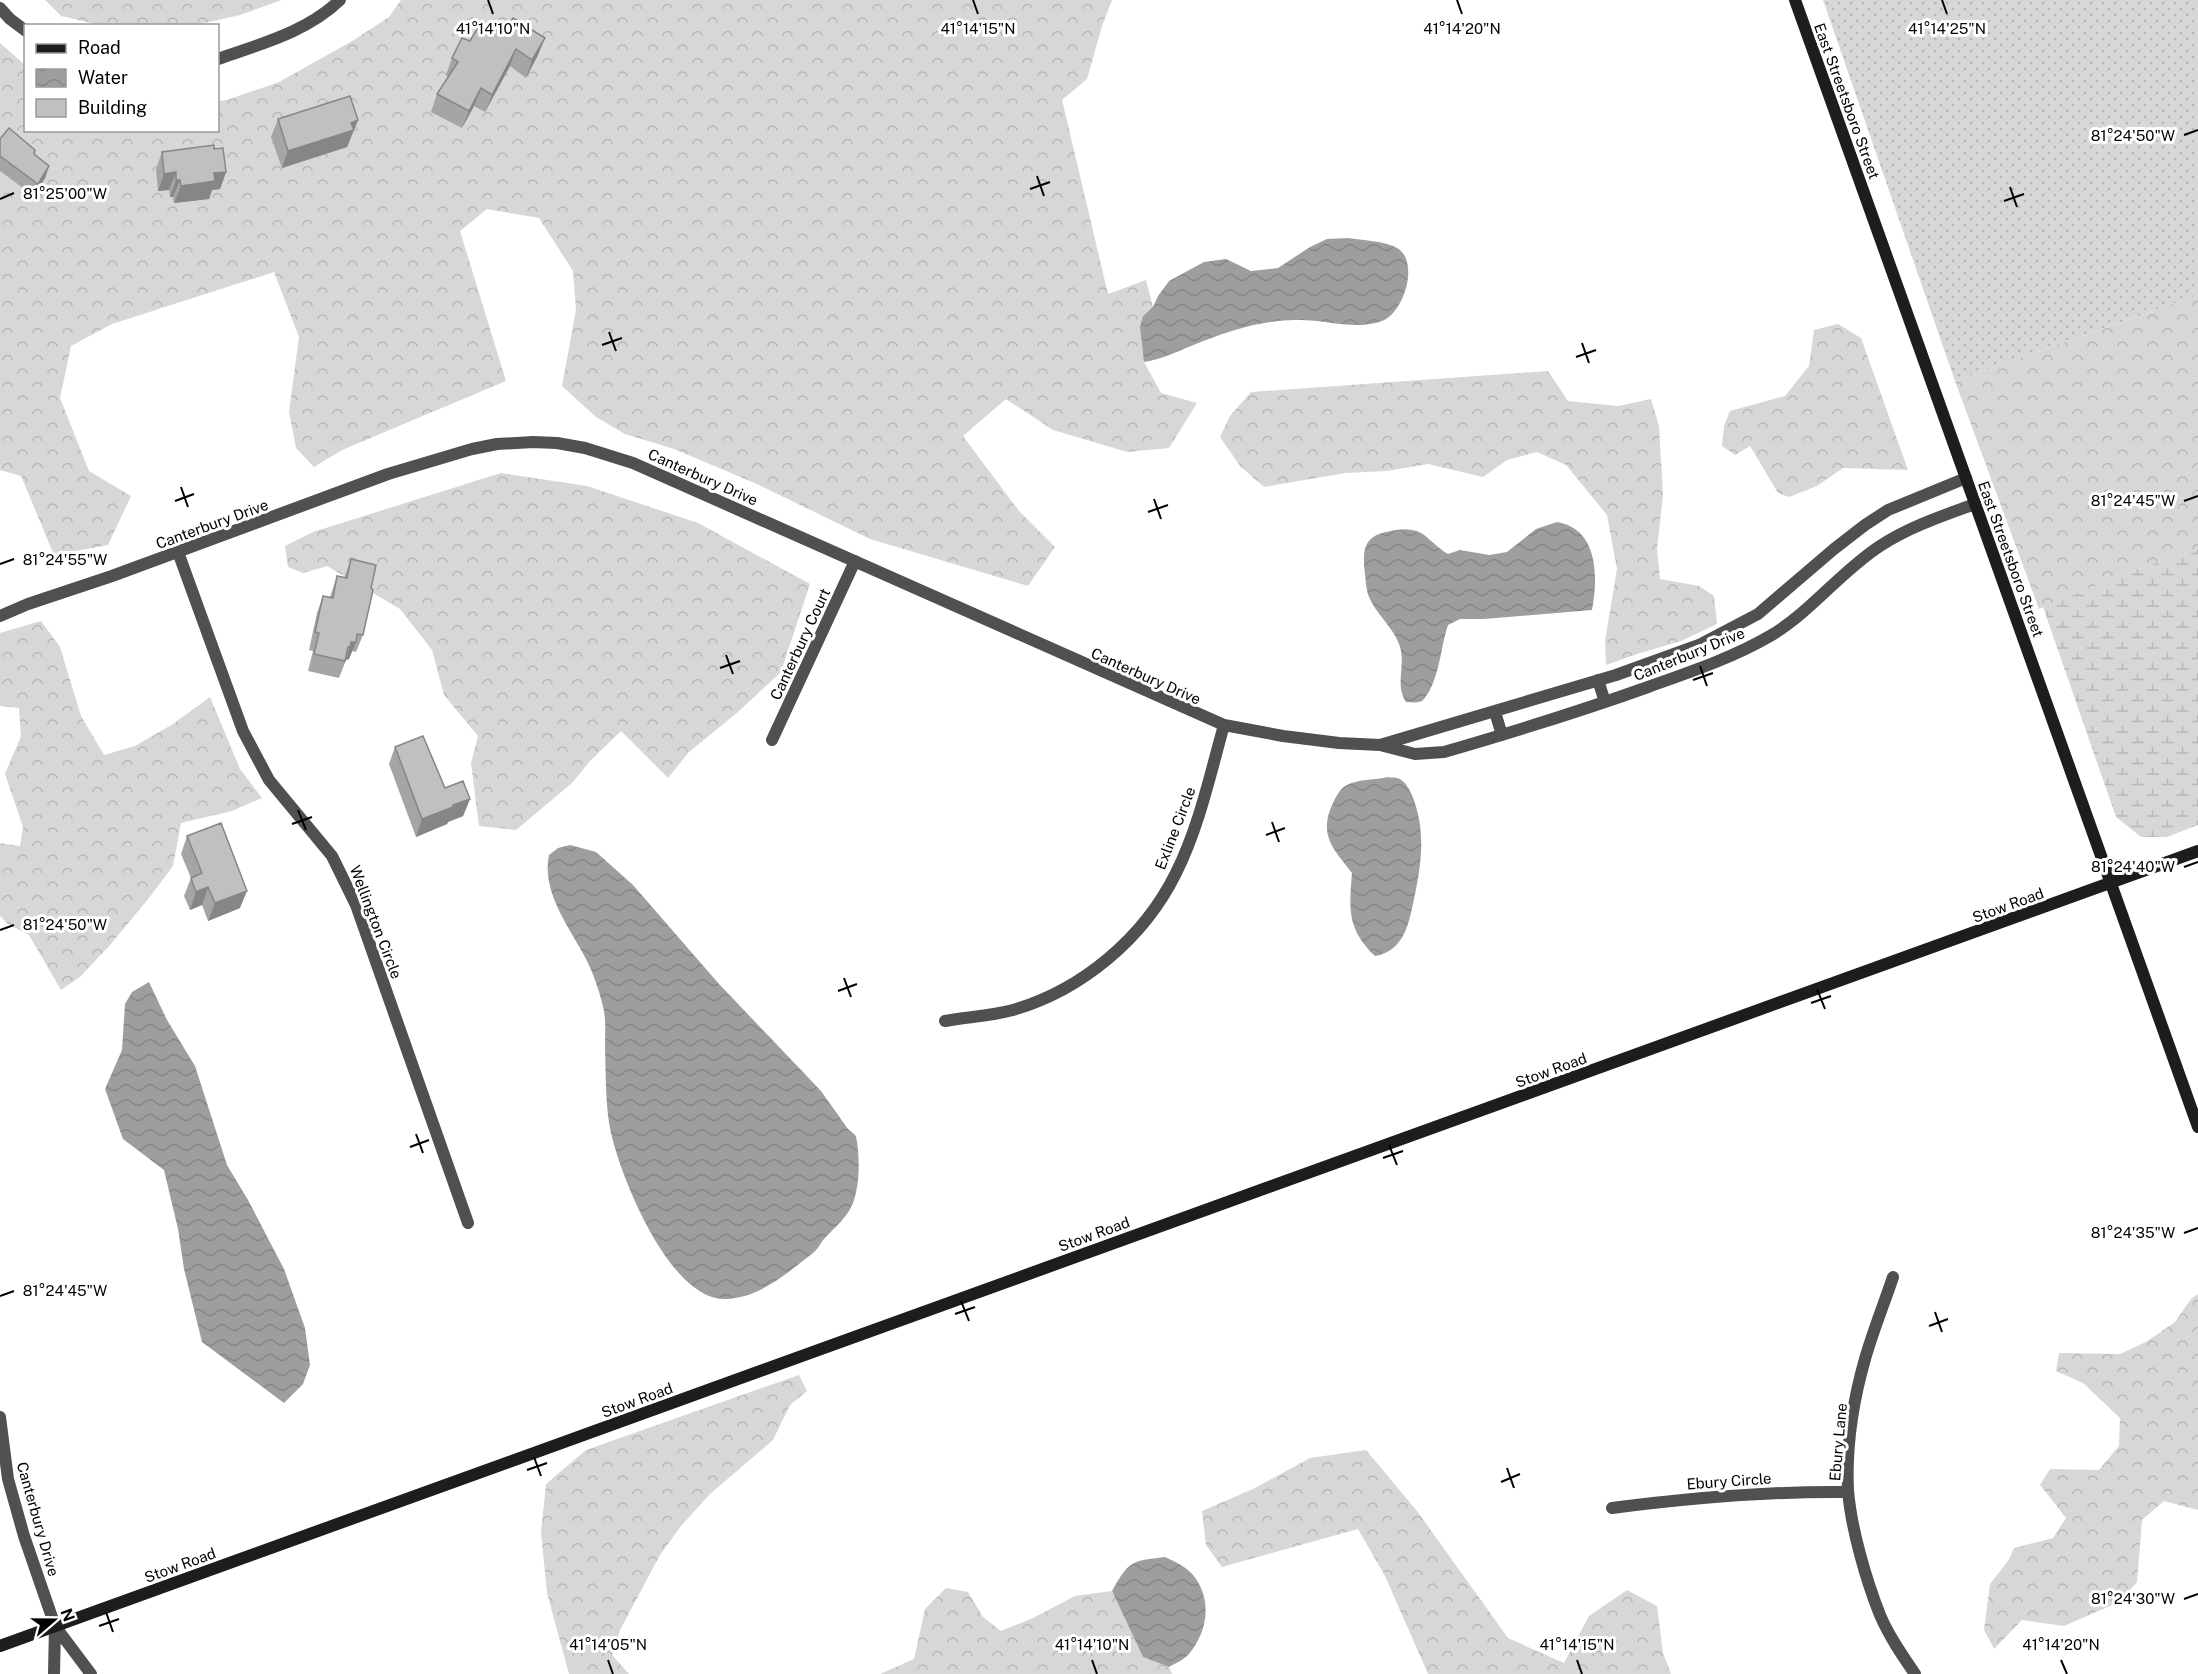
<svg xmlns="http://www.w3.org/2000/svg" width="2198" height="1674" font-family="'Public Sans',sans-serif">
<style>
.grass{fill:url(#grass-dots)}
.forest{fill:url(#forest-crowns)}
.wetland{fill:url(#wetland-marsh)}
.water{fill:url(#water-waves)}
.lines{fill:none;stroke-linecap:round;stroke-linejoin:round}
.street{stroke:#505050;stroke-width:12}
.secondary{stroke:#1d1d1d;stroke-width:12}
.wall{fill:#a5a5a5}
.shaded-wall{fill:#868686}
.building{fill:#c0c0c0;stroke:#868686;stroke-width:1.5}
.ticks{fill:none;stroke:#000;stroke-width:2}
.labels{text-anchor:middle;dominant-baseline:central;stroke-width:6;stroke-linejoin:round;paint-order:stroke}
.street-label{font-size:15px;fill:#000;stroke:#fff}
.ticks-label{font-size:15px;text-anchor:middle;fill:#000;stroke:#fff;stroke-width:6;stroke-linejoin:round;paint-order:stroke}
</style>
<defs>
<pattern id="grass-dots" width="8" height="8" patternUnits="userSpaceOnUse" patternTransform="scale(1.5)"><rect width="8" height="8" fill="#d7d7d7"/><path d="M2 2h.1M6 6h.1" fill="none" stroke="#b7b7b7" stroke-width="1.8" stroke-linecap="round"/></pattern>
<pattern id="forest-crowns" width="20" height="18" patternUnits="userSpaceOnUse" patternTransform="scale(1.5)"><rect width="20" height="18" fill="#d7d7d7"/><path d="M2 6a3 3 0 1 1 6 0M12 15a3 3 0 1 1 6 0" fill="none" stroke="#b7b7b7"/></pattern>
<pattern id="wetland-marsh" width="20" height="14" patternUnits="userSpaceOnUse" patternTransform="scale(1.5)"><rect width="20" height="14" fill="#d7d7d7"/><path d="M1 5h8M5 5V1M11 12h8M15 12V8" fill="none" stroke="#b7b7b7"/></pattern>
<pattern id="water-waves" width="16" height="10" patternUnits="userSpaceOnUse" patternTransform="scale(1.5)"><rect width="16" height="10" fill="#9e9e9e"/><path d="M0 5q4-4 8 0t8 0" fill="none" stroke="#868686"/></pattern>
</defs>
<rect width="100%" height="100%" fill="#fff"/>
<path class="grass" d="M1823,0H2198V295L1955,381Z"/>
<path class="forest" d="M45,0H282L240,15L196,25L104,26L61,16Z
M401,0H1112L1102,26L1087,79L1062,100L1108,294L1146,280L1153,307L1143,316L1141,336L1144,362L1161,393L1197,403L1169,448L1127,452L1053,430L1006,399L963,436L1019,511L1055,547L1028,586L870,539L757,484L674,449L625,434L596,417L562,386L576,310L573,271L539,218L487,209L460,231L506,381L342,450L314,467L296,448L289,412L299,337L274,272L112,324L71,346L60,398L89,471L131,496L108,545L54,555L21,476L0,470V43L25,65L26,130H218V101L227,100L279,82L354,40L389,17Z
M2198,295V549L2138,569L2039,609L1955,381Z
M1838,324L1861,338L1908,470L1843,468L1817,486L1789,497L1778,493L1750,446L1735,455L1722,446L1724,426L1730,411L1785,396L1809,366L1814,330Z
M1548,371L1568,401L1618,406L1651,399L1659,426L1663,495L1657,549L1660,579L1699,586L1714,596L1717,624L1681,641L1637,654L1606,665L1605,641L1617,569L1607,515L1566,465L1537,452L1507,460L1483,477L1428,464L1387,471L1345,473L1264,487L1240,466L1220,437L1230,416L1251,392Z
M501,473L587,486L698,523L810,584L781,672L738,712L689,752L668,778L621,731L590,761L572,783L516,830L479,826L471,763L478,736L444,695L432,650L400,609L327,566L303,573L288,567L285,546L313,532Z
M41,621L60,647L81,716L104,755L135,746L173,724L210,697L240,769L262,798L232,811L181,823L173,866L149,898L110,945L81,976L61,990L29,935L8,924L0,916V843L20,846L23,827L5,774L21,736L19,708L0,706V633Z
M2198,1294V1510L2164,1501L2142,1520L2137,1582L2119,1602L2064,1626L2022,1620L1994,1649L1984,1630L1990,1584L2008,1561L2014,1548L2053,1538L2066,1518L2040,1485L2050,1469L2099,1470L2119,1446L2120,1418L2083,1383L2056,1371L2059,1353L2120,1354L2146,1342L2175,1322L2191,1299Z
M799,1375L807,1391L790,1405L773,1440L710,1494L681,1526L660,1555L620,1630L612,1655L629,1674H569L547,1593L541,1532L546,1484L586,1450Z
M1366,1450L1417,1511L1508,1638L1564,1663L1589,1616L1627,1590L1657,1606L1663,1653L1671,1674H1428L1385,1576L1358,1529L1222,1567L1206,1545L1202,1511L1255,1488L1310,1458Z
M946,1588L968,1592L983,1617L1001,1631L1033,1618L1075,1596L1112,1591L1143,1657L1169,1667L1172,1674H880L914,1659L925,1609Z"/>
<path class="wetland" d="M2198,549V825L2167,837H2141L2116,817L2043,607L2138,569Z"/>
<path class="water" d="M1348,238C1360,240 1386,241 1397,248C1420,261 1404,313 1382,321C1355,331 1325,319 1296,320C1260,320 1225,332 1191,346C1174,353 1162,359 1144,362L1140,327L1143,316L1153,307L1158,296L1169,281L1204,262L1226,259L1251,271L1278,268L1310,247L1327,239Z
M1557,522C1599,529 1598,578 1592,610L1484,619H1460L1448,625C1441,645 1439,682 1424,699C1420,704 1412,702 1406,702C1394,684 1407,663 1399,644C1393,627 1376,614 1369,597C1366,590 1366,582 1365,574C1362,549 1364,535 1391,531C1401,529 1409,528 1419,532C1428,536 1437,548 1448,554L1460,550L1489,555L1507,552L1536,529Z
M1388,777C1391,778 1394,777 1397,778C1405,780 1409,789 1412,795C1427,832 1421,867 1413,904C1410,917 1407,933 1398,943C1393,950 1383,955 1375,956C1347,929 1349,909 1352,873C1333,848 1318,835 1333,803C1336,797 1340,788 1347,785C1358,779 1376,780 1388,777Z
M570,845L596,852L633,885L719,984L821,1091L848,1129L856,1136C860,1156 860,1184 853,1203C847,1218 834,1228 824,1239C820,1244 818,1249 813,1253C787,1273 761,1297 727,1299C671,1303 621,1178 611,1133C605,1105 606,1075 605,1047C605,1035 606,1022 604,1011C600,993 594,975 586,959C570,928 541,892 549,855L558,848Z
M149,982L167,1020L195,1066L227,1165L248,1200L284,1269L305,1328L310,1365L303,1384L284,1403L202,1342L184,1269L178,1229L164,1170L123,1139L105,1089L122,1050L125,1004L132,992Z
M1165,1557C1176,1562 1189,1568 1196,1579C1212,1603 1207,1632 1189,1654C1185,1659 1176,1663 1169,1667L1143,1657L1112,1591C1129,1561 1131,1561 1165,1557Z"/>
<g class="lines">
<path class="street" d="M0,8L10,19L26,31
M218,59C260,44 307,32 340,0
M178,552L243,731L269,780L332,856L356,905L468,1223
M0,616L28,604L112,576L388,474L472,449L497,444L533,442L557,443L585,448L633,463L1224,725L1283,736L1339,743L1380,745L1415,754L1444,752C1513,732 1581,711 1648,687C1690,672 1732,658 1770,636C1811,612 1840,572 1880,546C1909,527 1942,516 1975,504
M1598,680L1605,702
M1495,712L1502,735
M772,740L855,561
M1380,745L1616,675L1699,645L1758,614L1834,549L1865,525L1888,510L1966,478
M945,1021C967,1017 991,1016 1013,1010C1082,990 1144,938 1176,873C1199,827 1210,775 1224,725
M1893,1277C1884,1304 1873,1331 1865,1359C1853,1401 1846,1447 1848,1490C1851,1528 1866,1580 1880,1615C1889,1636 1902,1655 1915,1674
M0,1417L8,1479L24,1536L55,1626L91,1674
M1612,1508C1691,1498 1769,1491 1848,1492
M54,1674L55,1626"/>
<path class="secondary" d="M1795,0L2198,1127
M0,1646L2198,851"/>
</g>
<path class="wall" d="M480,24L538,55L526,78L510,66L485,112L474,106L462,128L431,112L437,94L448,77L446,75L452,58L470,41Z
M278,119L358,120L347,147L282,168L271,137Z
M0,139L34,154L49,166L45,178L34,196L0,171Z
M214,149L226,172L220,189L212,190L209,199L174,203L173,197H170L169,190L158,191L156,169L162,152Z
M351,559L371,588L363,635L356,652L352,651L349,659L346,660L339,678L308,671L313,651L309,650L317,613L323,596L330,597L337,576L344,578Z
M395,747L445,788L470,799L463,816L448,822L447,824L416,837L389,764Z
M187,836L240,908L208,921L202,905L190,910L184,896L191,878L181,854Z"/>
<path class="shaded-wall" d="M545,38L538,55L526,78L532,60Z
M516,49L510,66L485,112L492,95Z
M481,88L474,106L462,128L469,111Z
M358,120L347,147L282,168L288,151Z
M49,166L45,178L34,196L38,184Z
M176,172L169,190L158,191L164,174Z
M226,172L220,189L212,190L209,199L174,203L181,186L214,173Z
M176,180H180L173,197H170Z
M351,642H356L349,659L346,660Z
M470,799L463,816L448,822L447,824L416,837L422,819Z
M208,887L202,905L190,910L196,892Z
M247,891L240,908L208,921L215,903Z"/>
<path class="building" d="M513,18L545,38L532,60L516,49L492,95L481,88L469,111L437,94L458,62L452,58L462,38L470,41L480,24L504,33Z
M350,96L358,120L351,123L354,130L288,151L278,119Z
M9,128L35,150L34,154L49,166L38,184L0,156V139Z
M214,145V149L223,148L226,172L214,173L215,181L181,186L180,180H176V172L164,174L162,152Z
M351,559L376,565L371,588L373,590L363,635L357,634L356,642H351L350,647H348L345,661L314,654L319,633L315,632L323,596L333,598L337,576L347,578Z
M423,736L445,788L463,781L470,799L453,805V807L422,819L395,747Z
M221,823L247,891L215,903L208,887L196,892L191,878L202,873L187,836Z"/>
<path class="ticks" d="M488,0L493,14M973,0L978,14M1457,0L1462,14M1942,0L1947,14M2184,135L2198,130M1037,176L1044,196M2010,187L2017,207M1030,189L1050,182M0,199L14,193M2004,201L2024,194M609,332L616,351M1582,343L1589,363M602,345L622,338M1576,357L1596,350M181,487L188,507M1154,499L1161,519M175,501L194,494M2184,501L2198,496M1148,512L1168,505M0,564L14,559M726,655L733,674M1700,666L1707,686M720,668L740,661M1693,680L1713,673M298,810L306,830M1272,822L1279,842M292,824L312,817M1266,835L1285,828M2184,867L2198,862M0,930L14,925M844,978L851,997M1817,989L1825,1009M838,991L857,984M1811,1003L1831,996M416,1134L423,1153M1389,1145L1397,1165M410,1147L429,1140M1383,1158L1403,1151M2184,1233L2198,1228M0,1296L14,1291M961,1301L969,1321M1935,1312L1942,1332M955,1314L975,1307M1929,1326L1948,1319M534,1457L541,1476M1507,1468L1514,1488M527,1470L547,1463M1501,1482L1520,1474M2184,1599L2198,1594M106,1612L113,1632M99,1626L119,1619M608,1660L613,1674M1092,1660L1097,1674M1577,1660L1582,1674M2061,1660L2067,1674"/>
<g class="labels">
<g class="street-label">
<text transform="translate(1847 101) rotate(70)">East Streetsboro Street</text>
<text transform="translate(703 477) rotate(24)">Canterbury Drive</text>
<text transform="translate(212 524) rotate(-20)">Canterbury Drive</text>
<text transform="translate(2011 559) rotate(70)">East Streetsboro Street</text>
<text transform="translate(800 644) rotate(-65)">Canterbury Court</text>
<text transform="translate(1689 654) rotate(-22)">Canterbury Drive</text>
<text transform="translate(1146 676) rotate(24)">Canterbury Drive</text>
<text transform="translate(1175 828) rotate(-69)">Exline Circle</text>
<text transform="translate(2008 905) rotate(-20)">Stow Road</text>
<text transform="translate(376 922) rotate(69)">Wellington Circle</text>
<text transform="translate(1551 1070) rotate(-20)">Stow Road</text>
<text transform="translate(1094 1234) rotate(-20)">Stow Road</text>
<text transform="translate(637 1400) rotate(-20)">Stow Road</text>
<text transform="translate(1838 1442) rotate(-85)">Ebury Lane</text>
<text transform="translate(1729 1481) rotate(-4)">Ebury Circle</text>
<text transform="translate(38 1519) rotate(74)">Canterbury Drive</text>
<text transform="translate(180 1565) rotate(-20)">Stow Road</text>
</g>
</g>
<g class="ticks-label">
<text x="493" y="34">41°14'10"N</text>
<text x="978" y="34">41°14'15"N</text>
<text x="1462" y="34">41°14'20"N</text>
<text x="1947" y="34">41°14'25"N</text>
<text x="2133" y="141">81°24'50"W</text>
<text x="65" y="199">81°25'00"W</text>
<text x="2133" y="506">81°24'45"W</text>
<text x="65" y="565">81°24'55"W</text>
<text x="2133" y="872">81°24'40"W</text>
<text x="65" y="930">81°24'50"W</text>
<text x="2133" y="1238">81°24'35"W</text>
<text x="65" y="1296">81°24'45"W</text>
<text x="2133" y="1604">81°24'30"W</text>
<text x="608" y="1650">41°14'05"N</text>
<text x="1092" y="1650">41°14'10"N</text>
<text x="1577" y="1650">41°14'15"N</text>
<text x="2061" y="1650">41°14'20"N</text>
</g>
<rect x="24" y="24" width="195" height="108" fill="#ffffff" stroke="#999999" stroke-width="1.5"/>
<rect x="36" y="44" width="30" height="9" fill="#1d1d1d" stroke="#999999" stroke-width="1.5"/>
<text x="78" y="54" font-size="18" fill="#000000">Road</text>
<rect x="36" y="69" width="30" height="18" fill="url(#water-waves)" stroke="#999999" stroke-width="1.5"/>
<text x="78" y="84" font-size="18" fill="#000000">Water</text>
<rect x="36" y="99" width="30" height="18" fill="#c0c0c0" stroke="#999999" stroke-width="1.5"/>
<text x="78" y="114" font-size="18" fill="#000000">Building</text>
<g transform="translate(54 1620) rotate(70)" stroke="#ffffff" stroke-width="4.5" paint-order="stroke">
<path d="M0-4.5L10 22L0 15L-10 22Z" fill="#000000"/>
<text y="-9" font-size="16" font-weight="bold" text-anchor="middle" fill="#000000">N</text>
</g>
</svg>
